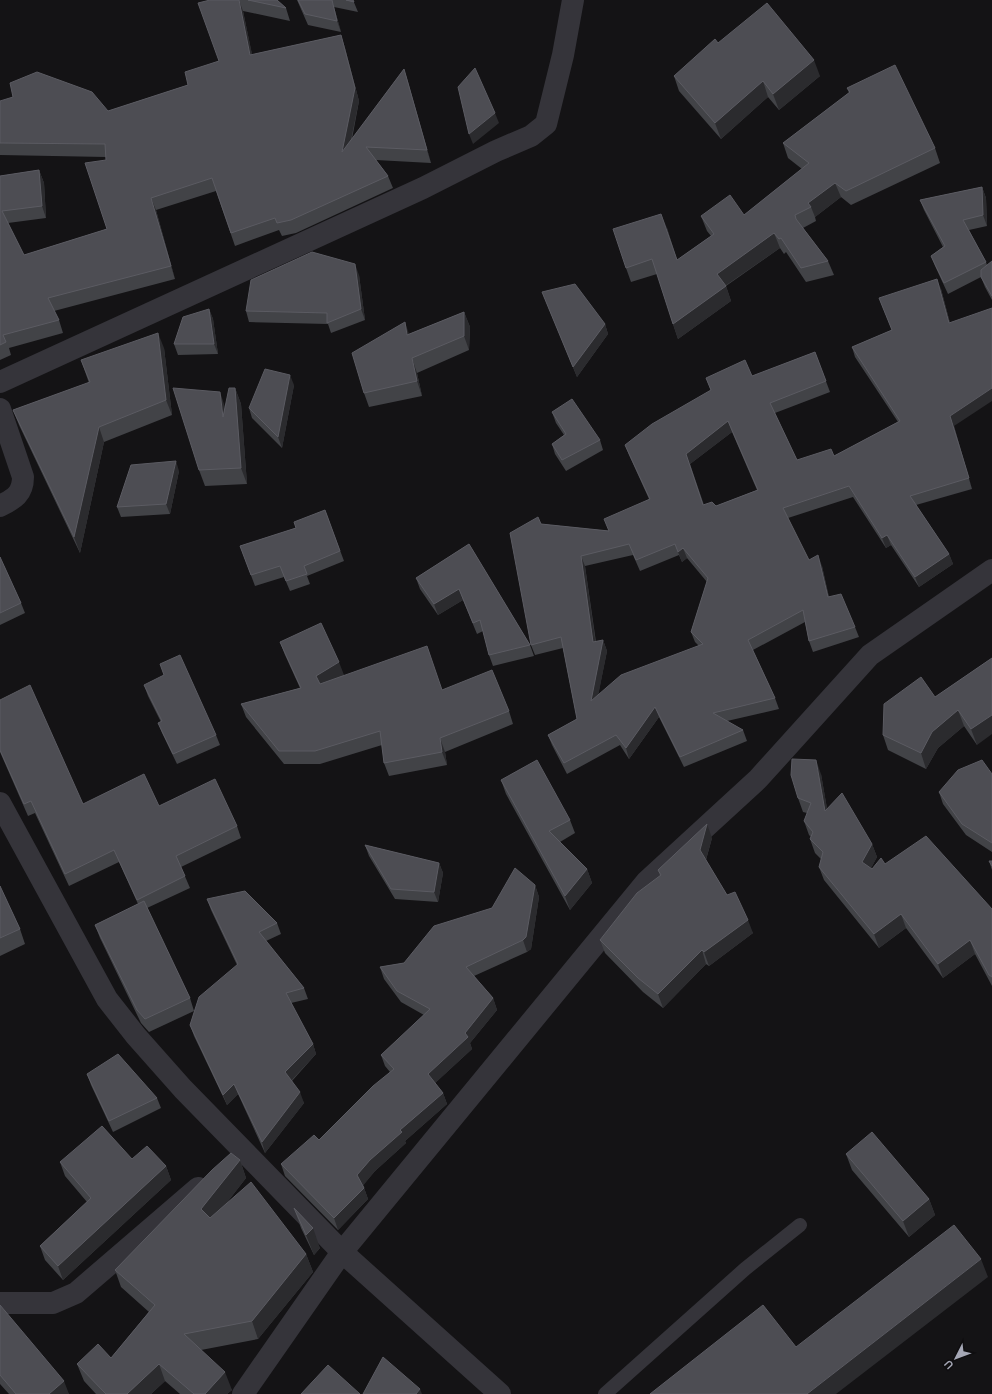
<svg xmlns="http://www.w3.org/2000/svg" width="992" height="1394" font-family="Overpass,sans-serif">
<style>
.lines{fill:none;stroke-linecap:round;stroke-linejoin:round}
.service{stroke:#35343a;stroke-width:14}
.minor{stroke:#35343a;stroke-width:22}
.wall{fill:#424347;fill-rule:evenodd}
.shaded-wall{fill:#2b2b2e}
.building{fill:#4d4d53;stroke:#5b5b62;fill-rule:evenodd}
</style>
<rect width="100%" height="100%" fill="#141315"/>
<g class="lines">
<path class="service" d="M605,1394L745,1269L800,1225"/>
<path class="minor" d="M0,382L423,188L496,151L531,136L546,124L563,55L573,0
M0,409L23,477C23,494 14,499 0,506
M0,803L107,999L136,1036L183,1089L342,1252L500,1394
M0,1303H53L76,1293L198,1188
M243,1394L342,1252L647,881L758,779L870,655L992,570"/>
</g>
<path class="wall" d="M210,0H277L286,8L290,21L243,11L252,55L341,35L345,48L359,101L352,139L404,69L408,82L431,163L376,160L388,176L393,188L296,233L282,236L279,230L235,246L216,191L156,210L175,279L54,311L59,320L63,333L9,348L11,355L0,360V176L39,170L44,183L46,218L8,223L24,255L107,229L106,157L0,155V101L108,111L188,85L219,61Z
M297,0H353L358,12L334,7L341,32L308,25Z
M718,43L820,76L779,110L768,97L721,139L679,91L674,76Z
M847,88L935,148L940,163L851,205L841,197L815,217L816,221L803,228L828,261L834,275L806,282L786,252L784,254L780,248L726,286L731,301L678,339L673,324L657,274L631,282L626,268L667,228L677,260L711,236L707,231L701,216L744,215L802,169L788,158L783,143L849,93Z
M982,187L986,198L987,226L969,230L986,262L987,265L992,261V300L985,287L981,277L948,294L935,266L931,256L943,247L924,210L920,200Z
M359,275L365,320L331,333L328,324L249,322L246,311Z
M941,289L950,323L954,426L972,489L916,505L949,554L953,564L919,587L891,545L886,548L853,497L788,518L809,560L822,566L829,597L855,627L859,637L813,652L809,641L805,622L753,650L775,698L779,709L727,721L743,730L747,741L684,767L659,717L629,759L620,745L567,774L552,745L548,735L577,719L563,648L535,655L531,645L541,524L609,531L649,499L629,455L625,445L711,391L706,378L752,376L815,352L830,392L775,413L797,460L834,456L898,422L855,357L852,347L892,330L879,298ZM732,432L757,490L716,506L704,505L690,464ZM633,555L640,571L679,555L682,562L687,558L707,582L691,632L695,642L699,646L598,695L607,651L603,640L596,642L585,566Z
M542,292L605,324L608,334L577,377Z
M209,309L213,319L218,354L178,355L174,344Z
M464,312L470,327L469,350L417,373L422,396L369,407L364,393L409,334Z
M164,348L172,415L104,442L80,553L19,425L13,410L89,383L81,360Z
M294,385L282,448L252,418L249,408Z
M235,388L241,404L247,484L205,486L199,470L225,407Z
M552,412L600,440L603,450L566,471L555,454L552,444L564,435L556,423Z
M179,471L170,514L121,517L117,507Z
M325,510L344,561L307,576L310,584L290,591L284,577L255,586L240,546L296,528Z
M469,544L530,645L534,656L493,666L489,655L483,631L477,634L463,600L438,615L420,589L416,578Z
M0,557L21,603L25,613L0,625Z
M280,642L344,675L342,676L443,690L509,711L513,724L445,752L447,765L389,776L384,763L382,745L320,764H284L246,717L241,704L300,688L285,655Z
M992,658L977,745L964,726L938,748L926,769L888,750L883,735L935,697Z
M144,685L216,735L220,745L177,764L162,733L158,723L161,722L148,696Z
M0,700L83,804L159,806L237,826L241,838L181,867L190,888L147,908L190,998L194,1011L149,1032L141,1023L100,938L95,925L138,904L119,862L69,886L35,813L28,816L0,752Z
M821,774L827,809L872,844L877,857L871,868L872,869L885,864L992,909V986L975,954L943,978L906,928L879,948L824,880L819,867L821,859L815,853L810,839L811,837L809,835L804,821L807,813L803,812L798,798Z
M992,774V852L966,835L943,804L939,792Z
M501,780L570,820L575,833L560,842L587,869L592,883L570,910L506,794Z
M712,838L706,860L727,895L753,933L709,966L706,964L663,1008L643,992L605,953L600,940L660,876L658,870Z
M365,845L439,863L443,873L438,902L395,899L369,856Z
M989,861H992V870Z
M535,885L539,897L531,949L527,952L474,976L493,998L497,1010L470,1043L472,1049L435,1083L443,1093L447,1104L405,1141L406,1143L375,1171L363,1185L368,1199L338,1230L285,1176L281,1164L319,1140L390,1072L385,1066L381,1055L424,1015L401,1002L384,979L380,967L404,963L492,908Z
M0,886L20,929L25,944L0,956Z
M207,899L277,923L281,934L266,941L304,988L308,999L291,1003L313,1044L316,1054L292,1081L304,1103L265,1153L238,1094L227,1105L194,1036L190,1025L237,965L211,910Z
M87,1074L157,1098L161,1108L113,1132L91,1085Z
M846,1154L929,1199L935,1215L909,1237L852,1170Z
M132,1159L166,1166L171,1180L63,1280L45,1260L40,1246L87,1202L65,1176L60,1162Z
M240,1160L246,1178L225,1205L306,1254L313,1272L258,1339L201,1350L232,1390L227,1394H180L165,1381L151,1394H96L84,1381L77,1364L111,1358L149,1312L121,1287L115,1270Z
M294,1208L320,1248L314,1255L301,1228Z
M0,1305L69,1394H9L0,1384Z"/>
<path class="shaded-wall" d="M239,0L243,11L255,68L250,55Z
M332,0L334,7L341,32L337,21Z
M341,35L345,48L359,101L346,164L342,152Z
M814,60L820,76L779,110L773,94Z
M404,69L408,82L431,163L427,150Z
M763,81L768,97L721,139L715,123Z
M495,113L499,123L473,144L469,134Z
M39,170L44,183L46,218L42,206Z
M835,183L841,197L815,217L811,207L808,203Z
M982,187L986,198L987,226L983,215Z
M151,198L156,210L175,279L171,266Z
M661,214L667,228L682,275L677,260Z
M774,233L780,248L722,288L717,274Z
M355,264L359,275L365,320L361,309Z
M937,279L941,289L953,334L949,323Z
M726,286L731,301L678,339L673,324Z
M209,309L213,319L218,354L214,344Z
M464,312L470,327L469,350L464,336Z
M405,322L410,337L407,335Z
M605,324L608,334L577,377L573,367Z
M158,333L164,348L172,415L166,400Z
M412,358L417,373L422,396L417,381Z
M290,375L294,385L282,448L278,437Z
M235,388L241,404L247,484L241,468Z
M992,388V401L954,426L972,489L969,478L950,416Z
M220,392L225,407L223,417Z
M728,421L732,432L690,464L707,516L686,454Z
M99,427L104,442L80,553L74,537Z
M176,461L179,471L170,514L166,504Z
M887,535L891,545L886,548L882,538Z
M683,548L687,558L682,562L678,552Z
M949,554L953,564L919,587L915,577Z
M818,555L822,566L831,608L828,597Z
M581,556L585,566L597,653L593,642Z
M459,589L463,600L438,615L434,604Z
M603,640L607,651L595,712L591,701Z
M339,662L344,675L321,689L316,676Z
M655,707L659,717L629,759L626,748Z
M958,710L964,726L938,748L926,769L921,753L932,732Z
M992,715V734L977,745L971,729Z
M440,738L445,752L447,765L442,752Z
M816,760L821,774L830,825L825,811Z
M707,824L712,838L705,863L700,850Z
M872,844L877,857L867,876L862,862Z
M439,863L443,873L438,902L434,892Z
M587,869L592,883L570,910L565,896Z
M535,885L539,897L531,949L527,952L523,940Z
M901,914L906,928L879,948L874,934Z
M748,920L753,933L709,966L704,952Z
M970,940L975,954L943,978L938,964Z
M702,950L706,964L663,1008L658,994Z
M493,998L497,1010L470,1043L472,1049L432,1086L428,1074L465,1033Z
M313,1044L316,1054L289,1083L285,1072Z
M234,1084L238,1094L227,1105L223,1095Z
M300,1092L304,1103L265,1153L262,1142Z
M443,1093L447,1104L405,1141L406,1143L375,1171L362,1187L357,1175L370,1160L400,1130Z
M240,1160L246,1178L208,1227L201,1209Z
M166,1166L171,1180L63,1280L58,1266Z
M364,1188L368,1199L338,1230L334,1218Z
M929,1199L935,1215L909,1237L903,1221Z
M313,1228L320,1248L314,1255L306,1235Z
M306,1254L313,1272L258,1339L252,1321Z
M981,1259L988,1277L836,1394H807Z
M159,1364L165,1381L151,1394H127Z
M225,1372L232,1390L227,1394H205Z
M64,1381L69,1394H49Z
M420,1389L422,1394H416Z"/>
<path class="building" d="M210,0H239L250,55L341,35L355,88L342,152L404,69L427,150L366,147L388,176L291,220L277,223L275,218L231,233L212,178L151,198L171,266L48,298L59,320L3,335L6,342L0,345V176L39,170L42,206L2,211L24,255L107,229L85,163L106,160L105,144L0,143V101L13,97L10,83L37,72L92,92L108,111L188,85L185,72L219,61L198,3Z
M248,0H277L286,8Z
M298,0H332L337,21L305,14Z
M346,0H353L354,2Z
M767,3L814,60L773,94L763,81L715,123L674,76L715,39L718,43Z
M895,65L935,148L846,191L835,183L808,203L811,207L795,215L796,219L828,261L801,268L781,238L779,239L774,233L717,274L726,286L673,324L652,259L626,268L613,229L661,214L677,260L714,234L701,216L730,195L744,215L809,163L783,143L850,92L847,88Z
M475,68L495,113L469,134L458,87Z
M982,187L983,215L963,220L986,262L944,283L931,256L945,246L920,200Z
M312,252L355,264L361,309L327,323V313L246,311L251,280Z
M992,261V296L981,277V270Z
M937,279L949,323L992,308V388L950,416L969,478L910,496L949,554L915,577L887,535L882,538L849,486L783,508L809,560L818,555L828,597L841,594L855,627L809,641L803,610L748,640L775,698L713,713L743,730L680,757L655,707L626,748L616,735L564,763L548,735L577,719L561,637L531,645L510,533L538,517L541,524L609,531L604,519L650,499L625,445L652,424L711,390L706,378L745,360L752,376L815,352L826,381L770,403L797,460L831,449L834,456L900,421L852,347L892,330L879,298ZM728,421L758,490L716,506L712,502L703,505L686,454ZM629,544L636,560L675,544L678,552L683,548L708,578L691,632L703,644L621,675L591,701L603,640L593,642L581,556Z
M575,284L605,324L573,367L542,292Z
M209,309L214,344H174L183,317Z
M464,312V336L412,358L417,381L364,393L352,353L405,322L407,335Z
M158,333L166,400L99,427L74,537L13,410L90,382L81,360Z
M265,369L290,375L278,437L249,408Z
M173,388L220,392L223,417L229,388H235L241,468L199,470Z
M572,399L600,440L562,460L552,444L566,434L552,412Z
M176,461L166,504L117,507L131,465Z
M325,510L340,551L304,566L307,574L286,581L280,566L251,575L240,546L296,528L294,522Z
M469,544L530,645L489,655L480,620L473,623L459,589L434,604L416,578Z
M0,557L21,603L0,613Z
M321,623L339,662L316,676L320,684L427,646L442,690L492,670L509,711L440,738L442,752L384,763L380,731L315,751H279L241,704L301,688L280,642Z
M180,655L216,735L173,754L158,723L162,721L144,685L164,675L160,664Z
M992,658V715L971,729L958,710L932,732L921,753L883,735L884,704L921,677L935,697Z
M30,685L83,804L144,774L159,806L215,779L237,826L176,856L185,876L137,900L114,850L65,874L31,801L24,804L0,750V700Z
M792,759L816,760L825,811L842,793L872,844L862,862L872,869L881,858L885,864L926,836L992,909V977L989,975L970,940L938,964L901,914L874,934L819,867L823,852L810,839L813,832L804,821L811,803L798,798L791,775Z
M537,760L570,820L549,831L587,869L565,896L501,780Z
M982,760L992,774V843L962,824L939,792L958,770Z
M707,824L700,850L727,895L735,892L748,920L704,952L702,950L658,994L638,978L600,940L637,893L661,875L658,870Z
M365,845L439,863L434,892L391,889Z
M989,861H992V866Z
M515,868L535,885L526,937L523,940L466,967L493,998L465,1033L468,1037L428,1074L443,1093L400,1130L402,1132L370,1160L357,1175L364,1188L334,1218L281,1164L314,1135L319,1140L373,1086L394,1069L381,1055L430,1009L397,991L380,967L404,963L434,926L492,908Z
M0,886L20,929L0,938Z
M245,891L277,923L259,932L304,988L286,993L313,1044L285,1072L300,1092L262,1142L234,1084L223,1095L190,1025L199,997L238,964L207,899Z
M144,901L190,998L145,1019L137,1010L95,925Z
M118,1054L157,1098L109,1121L87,1074Z
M102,1126L132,1159L147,1146L166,1166L58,1266L40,1246L91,1198L60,1162Z
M872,1132L929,1199L903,1221L846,1154Z
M231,1153L240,1160L201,1209L210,1218L251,1182L306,1254L252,1321L184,1334L225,1372L205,1394H194L159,1364L127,1394H106L77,1364L98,1344L111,1358L155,1305L115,1270L212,1170Z
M294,1208L313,1228L306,1235Z
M954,1225L981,1259L807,1394H650L763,1305L796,1347Z
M0,1305L64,1381L49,1394H16L0,1375Z
M383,1357L420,1389L416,1394H363Z
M328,1365L360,1394H301Z"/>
<g transform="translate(956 1358) rotate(228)" stroke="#0f0e10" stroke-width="3" paint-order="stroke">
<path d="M0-3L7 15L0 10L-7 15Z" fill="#a5a7b5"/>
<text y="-6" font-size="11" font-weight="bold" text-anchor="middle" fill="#a5a7b5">U</text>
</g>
</svg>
